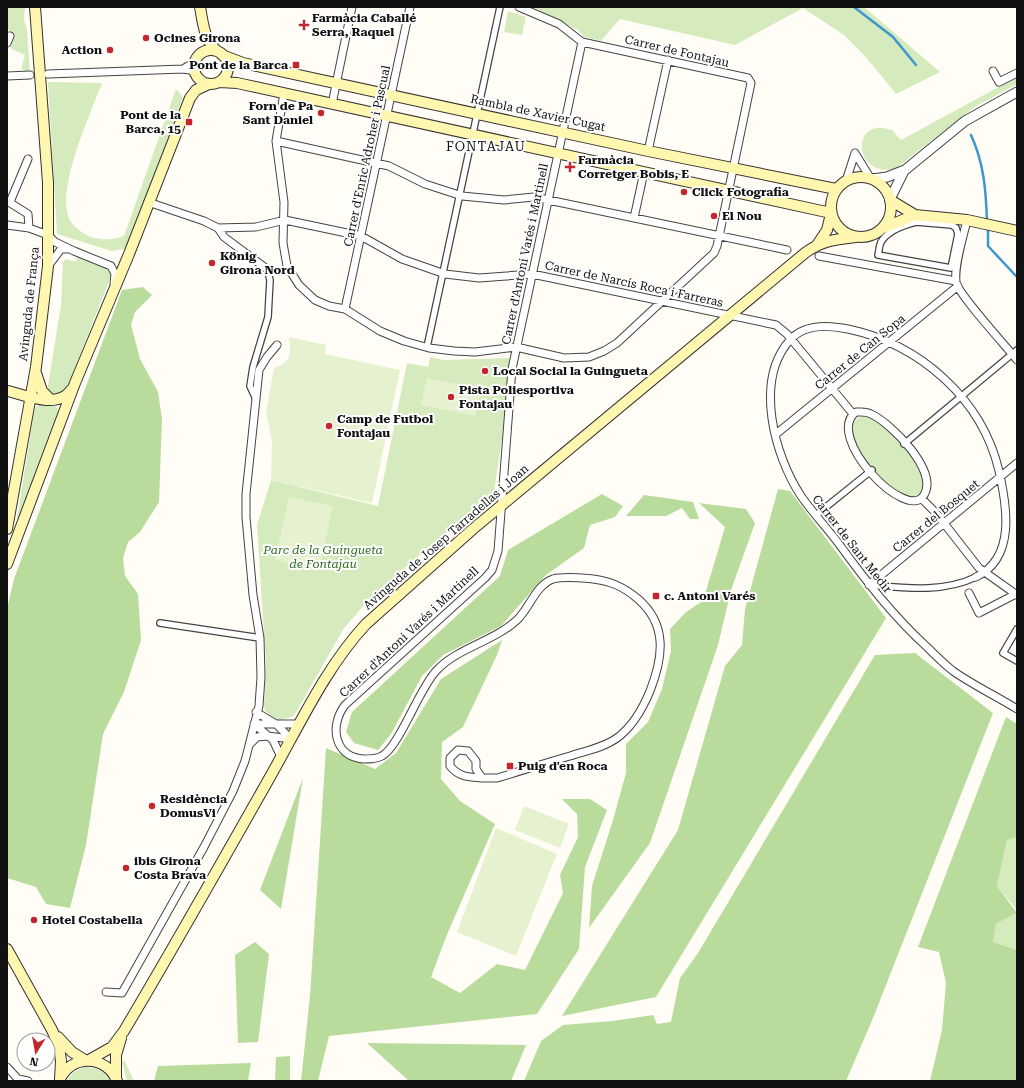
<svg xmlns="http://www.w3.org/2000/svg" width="1024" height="1088" font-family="'Roboto Serif',serif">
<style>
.green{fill:#d5ebbd}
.forest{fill:#b9dc9c}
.pitch{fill:#e6f2cf}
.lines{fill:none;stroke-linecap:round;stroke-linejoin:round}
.stream{stroke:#3f96cf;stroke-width:2.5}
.pedestrian-casing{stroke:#444;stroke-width:8}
.minor-casing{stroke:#444;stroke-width:9}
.tertiary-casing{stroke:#444;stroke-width:11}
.secondary-casing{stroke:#333;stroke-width:12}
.pedestrian{stroke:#fff;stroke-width:5.5}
.minor{stroke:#fff;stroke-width:7}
.tertiary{stroke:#fff;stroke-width:9}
.secondary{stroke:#fff6b0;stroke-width:10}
.poi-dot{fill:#c4262e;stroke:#fff;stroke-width:1.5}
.labels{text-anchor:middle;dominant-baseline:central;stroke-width:4;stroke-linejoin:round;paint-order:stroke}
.poi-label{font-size:12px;font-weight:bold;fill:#111;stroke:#fff;text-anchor:start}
.street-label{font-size:12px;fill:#111;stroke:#fff}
.park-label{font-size:12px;font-style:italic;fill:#2f6b1f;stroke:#fff}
.neighbourhood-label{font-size:13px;letter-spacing:1px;fill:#111;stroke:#fff}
</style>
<rect width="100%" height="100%" fill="#fffdf5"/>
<path class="green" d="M7,7H25L24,20L27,29L30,72L21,69L25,55L10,48L13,39L7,26Z
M533,7H864L940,72L896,94L865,56L844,35L803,8L735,45L620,19L601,41L584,37L578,30Z
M508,11L526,17L522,35L504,32Z
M1017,77V84L976,106L895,169C857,176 853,132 876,128C881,127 887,129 892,130L901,140Z
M48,82L102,83C91,113 54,192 70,220C72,225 78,229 83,233C96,241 110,241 124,236L176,89L183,97L130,241L124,249L112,251L57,234Z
M77,257C89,259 108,264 111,276L66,390C59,395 56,396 47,392L61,305L63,262L66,259L76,262Z
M430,357L443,360L514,358L494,492L374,594L344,628L294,716L278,721L265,711L264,706L266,664L257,525L271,480L378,506L407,363L428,367Z
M42,403C49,404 56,404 60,412L19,519H17L34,412L36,407Z
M868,416C896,431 914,454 924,484L919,498C914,497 906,497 901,495C890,488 879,478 871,468C860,456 837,416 868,416Z
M1017,837V910L997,886L1007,840Z
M1017,913V950L993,942L996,924Z
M124,1060L134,1081H127L122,1061Z
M84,1067C95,1067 105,1071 110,1081H67L74,1072Z"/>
<path class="forest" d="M143,287L152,295L135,312L131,325L140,359L158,392L162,419L159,502L140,532L128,542L123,558L125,576L138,594L141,640L124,692L103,734L86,845L70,908L46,904L36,887L7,878V609L14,579L122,290Z
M778,489L790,491L886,618L656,997L562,1016L678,830L725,666L742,645L745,609Z
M602,494L623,506L615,517L590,525L584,548L546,575L501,626L443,655L422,676L391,734L378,750L354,743L346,732L352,712L500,576L508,550Z
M644,495L693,502L699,519H690L682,508L666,516H626Z
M699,503L746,509L755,523L731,590L718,645L650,843L589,928L592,886L613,820L626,773V744L648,722L662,689L671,651L670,629L686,612L703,601L725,527Z
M502,640L497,655L463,727L442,742L441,779L460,801L495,824L446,937L431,977L460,993L497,964L525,970L563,893L560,875L578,837L577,814L562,799H590L607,810L585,867L579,949L537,1014L329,1036L318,1081H301L310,996L326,748L375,769L396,753L441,679Z
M915,653L993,713L873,1018L846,1081H524L541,1041L563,1025L613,1021L653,1015L657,1024L671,1022L680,978L698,953L875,655Z
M1006,717L1017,724V837L1007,840L997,886L1017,913L996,924L993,942L1017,950V1081H930L942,1030L946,983L939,952L918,947Z
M303,778L281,909L260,890Z
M255,942L269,954L258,1042L238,1043L235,955Z
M367,1043L526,1045L511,1081H409Z
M290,1056V1081H275L276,1057Z
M251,1063L248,1081H154L158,1066Z"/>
<path class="pitch" d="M289,337L326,345L325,354L400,370L372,503L271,480L272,441L266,412L274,368C292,362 291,354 289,337Z
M427,378L481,389L475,416L421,405Z
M289,497L333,506L319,570L275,560Z
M524,806L569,824L560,848L515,830Z
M496,828L557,854L516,956L457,932Z"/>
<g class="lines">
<path class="stream" d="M854,7L893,37L916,65
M971,135C984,163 986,191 987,222
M988,227V246L1017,277"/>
<g class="pedestrian-casing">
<path id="pedestrian" d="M916,222L952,225L956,228L958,234L951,268L878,255C879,252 879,246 881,242C888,230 904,225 916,222Z
M427,347L500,7
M256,399L250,386L253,367L268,317L270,280L267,269
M904,444L1017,350
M816,515L872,470
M869,585C905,588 943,593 976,577
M160,623L260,638
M1017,629L1003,653L1017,661"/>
</g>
<g class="minor-casing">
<path id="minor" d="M7,43L10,36
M195,62L183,69L190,70L195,73
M993,71L999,82L1017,73
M48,74L183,69
M7,76L30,75
M284,93L276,141L284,202L283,243L287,266L299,285L315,300L329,306L345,309L380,331L404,341L429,348L454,351L475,352L516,347L564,358L589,357L604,351L617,343L714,253L717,246L751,83L748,78L582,42L559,24L519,7
M332,104L352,7
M276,141L389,166L425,184L462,196L504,200L534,197L787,250
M648,151L668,60
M855,153L871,179
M846,181L855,153
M7,201L28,214L29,228
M10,202L28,159
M148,202L204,221L218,228L224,237L267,269
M634,218L644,172
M967,220C963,238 954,265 956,282C958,294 1006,346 1017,360
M7,225L29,228L48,235L55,242L74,251L111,266L115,274L114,283
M218,228L256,227L285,220L361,236L402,259L445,274L479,278L532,274L776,325L787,334L853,414
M819,256L956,281
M49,265L61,249H68
M345,309L410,7
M856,412C861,412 866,411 871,414C891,423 939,471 924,495C907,524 823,436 856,412Z
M776,434L958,286
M922,499L936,513L979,568L1017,595
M976,577C1016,558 1007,506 999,471C982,398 919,344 848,329C829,325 804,324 790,340C754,380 774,455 801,496C813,513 827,528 839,544C866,581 893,616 927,647C935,655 944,664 953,671C973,685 996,696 1017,709
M869,585L1017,463
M969,593L979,613L1016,594
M256,712L276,724H299
M254,724H276L291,739
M254,724L268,736L291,739
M250,744L257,737L268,736L273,740L281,757
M458,750L468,751L476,761V769L482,778C468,777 459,777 450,766V758Z
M482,778H497C521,771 545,763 570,756C585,751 603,748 617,738C632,727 643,708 650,691C663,658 668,625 638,599C624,587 611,581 593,579C581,578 565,576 553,579C536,585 530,607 518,619C494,642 458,647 436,671C419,689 399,747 382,756C377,759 370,759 364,759C334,757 329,726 345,705L485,578L492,570L498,551L512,369L582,42
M106,992L122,993L204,847L233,791L245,761L259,706L261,677L260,638L253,595L246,517V494L259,370L267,357L277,345
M7,1067L18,1079L28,1081"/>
</g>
<g class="tertiary-casing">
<path id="tertiary" d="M872,179L887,177L905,170L965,121L1017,92
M890,199L904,171"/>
</g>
<g class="secondary-casing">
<path id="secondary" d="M200,7C203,23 204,40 217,51
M194 67a17 17 0 1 1 34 0a17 17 0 1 1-34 0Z
M222,55L243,63L648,151L836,189
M220,82L237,83L831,213
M831 207a30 30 0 1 1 60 0a30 30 0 1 1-60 0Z
M890,200L915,215
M883,228L915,215L967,220L1017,231
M817,245L827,230L831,214
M36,373L42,391L51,400
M8,391C26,396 59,409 71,390
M7,529L36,367L48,266V183L35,7
M7,564L75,383L129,254L190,98L196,90L209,84
M7,949L52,1030L59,1046L61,1061L60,1079
M58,1037L72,1052L85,1060
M89,1060L112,1047L124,1031C174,947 222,862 270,777C299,726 326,667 366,624L473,529L805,253C821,241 836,239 856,237
M116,1078V1055L121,1038
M60,1079C71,1054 107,1055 117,1081"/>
</g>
<use href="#pedestrian" class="pedestrian"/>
<use href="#minor" class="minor"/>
<use href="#tertiary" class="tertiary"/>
<use href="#secondary" class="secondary"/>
</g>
<g class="poi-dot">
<path d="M302 19h4v4h4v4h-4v4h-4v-4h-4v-4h4z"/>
<circle cx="146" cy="38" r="4"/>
<circle cx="110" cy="50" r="4"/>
<rect x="292" y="61" width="8" height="8" rx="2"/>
<circle cx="321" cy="113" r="4"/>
<rect x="185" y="118" width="8" height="8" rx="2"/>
<path d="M568 161h4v4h4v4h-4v4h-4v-4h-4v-4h4z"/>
<circle cx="684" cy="192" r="4"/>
<circle cx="714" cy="216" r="4"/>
<circle cx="212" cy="263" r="4"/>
<circle cx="485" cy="371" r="4"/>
<circle cx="451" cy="397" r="4"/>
<circle cx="329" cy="426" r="4"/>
<rect x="652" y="592" width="8" height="8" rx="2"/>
<rect x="506" y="762" width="8" height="8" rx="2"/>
<circle cx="152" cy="806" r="4"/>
<circle cx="126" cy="868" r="4"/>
<circle cx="34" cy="920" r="4"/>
</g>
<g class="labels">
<g class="poi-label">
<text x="312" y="18">Farmàcia Caballé<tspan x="312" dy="14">Serra, Raquel</tspan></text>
<text x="154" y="38">Ocines Girona</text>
<text x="102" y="50" text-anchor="end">Action</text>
<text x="288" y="65" text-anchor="end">Pont de la Barca</text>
<text x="313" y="106" text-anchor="end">Forn de Pa<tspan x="313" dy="14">Sant Daniel</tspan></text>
<text x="181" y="115" text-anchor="end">Pont de la<tspan x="181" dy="14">Barca, 15</tspan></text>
<text x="578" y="160">Farmàcia<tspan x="578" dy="14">Corretger Bobis, E</tspan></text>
<text x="692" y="192">Click Fotografia</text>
<text x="722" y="216">El Nou</text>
<text x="220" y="256">König<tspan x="220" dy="14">Girona Nord</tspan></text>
<text x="493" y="371">Local Social la Guingueta</text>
<text x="459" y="390">Pista Poliesportiva<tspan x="459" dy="14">Fontajau</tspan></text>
<text x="337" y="419">Camp de Futbol<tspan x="337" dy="14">Fontajau</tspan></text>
<text x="664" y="596">c. Antoni Varés</text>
<text x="518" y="766">Puig d'en Roca</text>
<text x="160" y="799">Residència<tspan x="160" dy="14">DomusVi</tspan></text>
<text x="134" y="861">ibis Girona<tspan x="134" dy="14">Costa Brava</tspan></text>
<text x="42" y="920">Hotel Costabella</text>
</g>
<g class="street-label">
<text transform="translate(677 51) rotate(13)">Carrer de Fontajau</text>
<text transform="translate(538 113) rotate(12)">Rambla de Xavier Cugat</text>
<text transform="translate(367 156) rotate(-78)">Carrer d'Enric Adroher i Pascual</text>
<text transform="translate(525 254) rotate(-78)">Carrer d'Antoni Varés i Martinell</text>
<text transform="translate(634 284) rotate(12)">Carrer de Narcís Roca i Farreras</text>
<text transform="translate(29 304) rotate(-84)">Avinguda de França</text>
<text transform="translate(860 352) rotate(-39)">Carrer de Can Sopa</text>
<text transform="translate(936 516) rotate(-39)">Carrer del Bosquet</text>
<text transform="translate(446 537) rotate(-41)">Avinguda de Josep Tarradellas i Joan</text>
<text transform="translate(852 544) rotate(52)">Carrer de Sant Medir</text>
<text transform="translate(409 632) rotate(-43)">Carrer d'Antoni Varés i Martinell</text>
</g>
<g class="park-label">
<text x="323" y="550">Parc de la Guingueta<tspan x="323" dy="14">de Fontajau</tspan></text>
</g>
<g class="neighbourhood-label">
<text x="486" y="146">FONTAJAU</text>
</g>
</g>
<rect width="1024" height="1088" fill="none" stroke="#111111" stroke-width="16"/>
<g transform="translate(36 1052) rotate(191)"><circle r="19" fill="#ffffff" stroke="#a0a0a0"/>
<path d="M0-3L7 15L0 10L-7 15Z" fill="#c4262e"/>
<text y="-6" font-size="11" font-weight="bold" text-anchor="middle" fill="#111111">N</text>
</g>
</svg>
